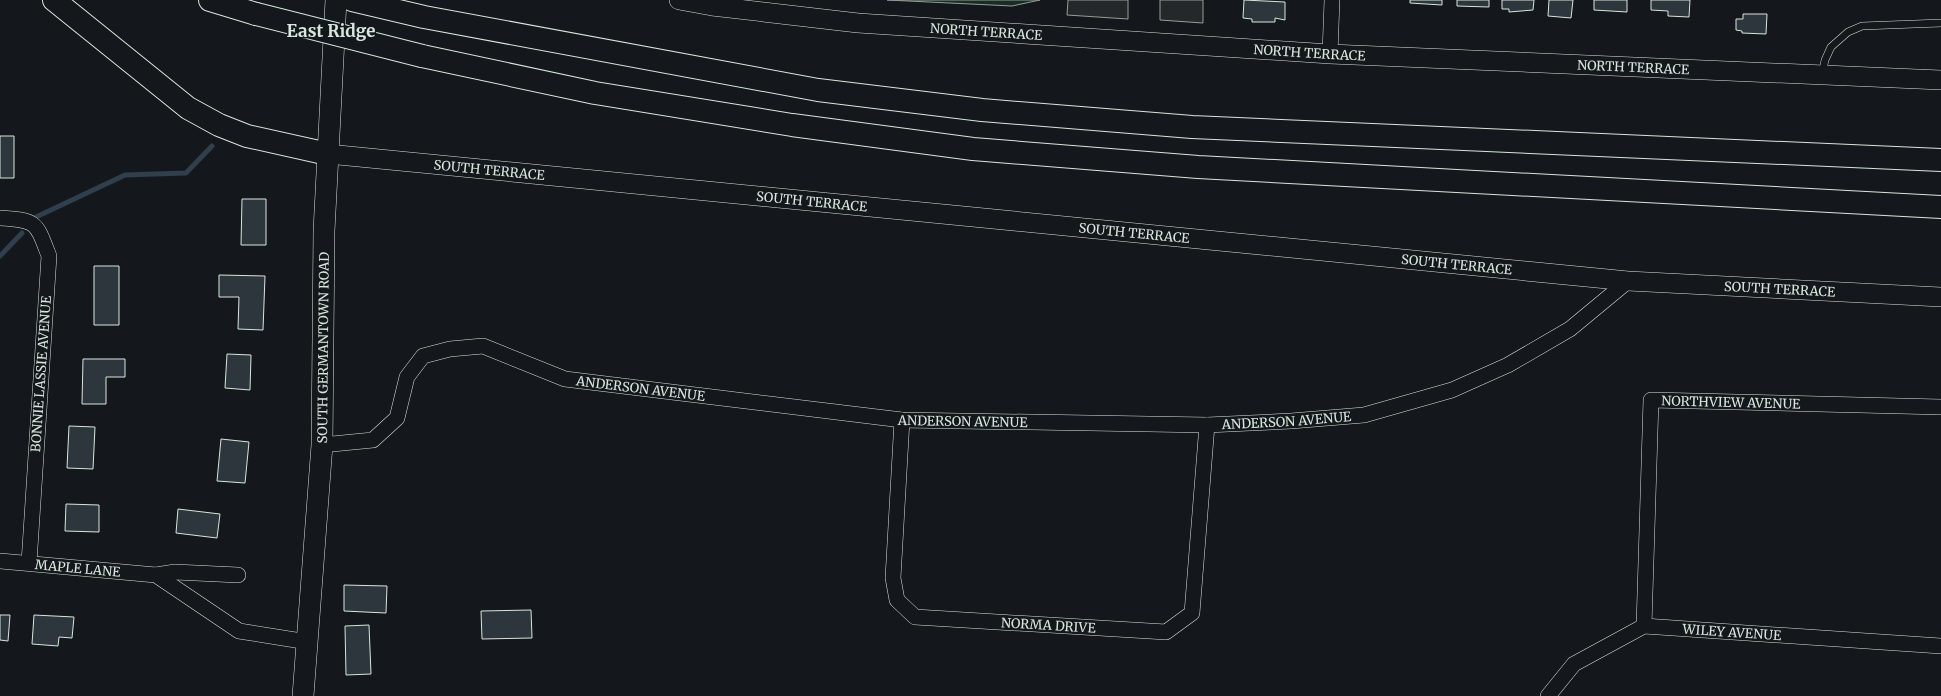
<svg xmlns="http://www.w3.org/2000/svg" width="1941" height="696" font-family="Merriweather,serif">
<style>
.green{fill:#1a2d24;stroke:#939e99}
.parking{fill:#24282b;stroke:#939e99}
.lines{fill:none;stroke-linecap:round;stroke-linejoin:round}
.stream{stroke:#2f3f4d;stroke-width:5}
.building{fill:#2c363c;stroke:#d8e6dc}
.service-casing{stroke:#d8e6dc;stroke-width:8}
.minor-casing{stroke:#d8e6dc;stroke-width:16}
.tertiary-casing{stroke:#d8e6dc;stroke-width:20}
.secondary-casing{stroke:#d8e6dc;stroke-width:22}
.motorway-casing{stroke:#d8e6dc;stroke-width:24}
.service{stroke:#14181c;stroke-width:7}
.minor{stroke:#14181c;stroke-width:15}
.tertiary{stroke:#14181c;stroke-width:19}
.secondary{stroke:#14181c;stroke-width:21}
.motorway{stroke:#14181c;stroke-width:22}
.motorway-bridge-casing{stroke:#d8e6dc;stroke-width:24;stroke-linecap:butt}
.motorway-bridge{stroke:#14181c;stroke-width:22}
.labels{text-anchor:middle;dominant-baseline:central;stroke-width:3;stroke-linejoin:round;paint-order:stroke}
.street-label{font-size:13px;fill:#d8e6dc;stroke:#14181c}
.district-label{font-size:17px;font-weight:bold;fill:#d8e6dc;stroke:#14181c}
</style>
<rect width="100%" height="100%" fill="#14181c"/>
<path class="green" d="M887,0H1040L1012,6Z"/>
<path class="parking" d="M1068,0H1128V19L1067,15Z
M1160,0H1203V23L1160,20Z"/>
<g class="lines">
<path class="stream" d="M36,217L125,175L186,173L212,146
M0,256L22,233"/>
</g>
<path class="building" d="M1244,0L1285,2V20L1275,18V22H1252V19L1243,18Z
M1410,0H1442V5L1410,3Z
M1457,0H1489V7L1457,6Z
M1502,0H1534L1533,10L1509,12V9H1502Z
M1549,0H1573L1571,18L1548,16Z
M1594,0H1627V12L1594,10Z
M1651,0H1690L1689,17L1668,16V11L1651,10Z
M1743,14H1767L1766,34L1742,33V31L1736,30V19H1743Z
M0,136H14V178H0Z
M242,199H266V245H241Z
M94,266H119V325H94Z
M219,275L265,276L263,330L238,329L239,297H219Z
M227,354L251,355L250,390L225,388Z
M83,359H125V377H106V404H82Z
M69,426L95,427L93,469L67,468Z
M221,439L249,442L245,483L217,481Z
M66,504L99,505V532L65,531Z
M178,509L220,514L217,538L176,533Z
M344,585L387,586L386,613L344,611Z
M531,610L532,638L482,639L481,611Z
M0,615H10L8,641L0,640Z
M34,615L74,617L72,638L59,637L58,646L32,644Z
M369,625L371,674L346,675L345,626Z"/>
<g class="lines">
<g class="service-casing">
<path id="service" d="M1822,74L1825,60L1831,47L1848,32L1862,26L1941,23"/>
</g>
<g class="minor-casing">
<g id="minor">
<path d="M1330,54L1332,0"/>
<path d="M0,218C37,220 36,222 49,256L29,563"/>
<path id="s1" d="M902,420L893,578L897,600L915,617L1166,632L1192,613L1207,425"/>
<path id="s2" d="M322,445L373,440L397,418L407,377L423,356L450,349L483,346L565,379L902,420L1207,425L1291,421L1364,415L1452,390L1508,365L1570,329L1628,281"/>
<path id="s3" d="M0,561L156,575L239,631L308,642"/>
<path d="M156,575L175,572L238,575"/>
<path id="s4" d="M1644,626L1651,400L1941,407"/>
<path id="s5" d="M1548,696L1574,664L1644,626L1941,646"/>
</g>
</g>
<g class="tertiary-casing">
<g id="tertiary">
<path id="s6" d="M679,0L712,6L858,23L1330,54L1941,80"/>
<path id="s7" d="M328,154L1628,281L1941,297"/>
</g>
</g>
<g class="secondary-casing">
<g id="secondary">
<path id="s8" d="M303,696L322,445L324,231L336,0"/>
</g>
</g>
<g class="motorway-casing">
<path id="motorway" d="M54,0L188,108L219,125L247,136L328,154
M210,0L256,14
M352,0L424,17L818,90L982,110L1192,127L1941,160
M422,56L595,93L792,125L973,149L1198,167L1941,207"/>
</g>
<use href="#service" class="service"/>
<use href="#minor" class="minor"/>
<use href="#tertiary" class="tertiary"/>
<use href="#secondary" class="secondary"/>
<use href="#motorway" class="motorway"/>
<g class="motorway-bridge-casing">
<path id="motorway-bridge" d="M256,14L422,56"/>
</g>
<use href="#motorway-bridge" class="motorway-bridge"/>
</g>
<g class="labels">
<g class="street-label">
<text stroke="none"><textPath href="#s6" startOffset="309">NORTH TERRACE</textPath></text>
<text stroke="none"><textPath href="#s6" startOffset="633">NORTH TERRACE</textPath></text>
<text stroke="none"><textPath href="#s6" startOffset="957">NORTH TERRACE</textPath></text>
<text stroke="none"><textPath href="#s7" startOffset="162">SOUTH TERRACE</textPath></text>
<text stroke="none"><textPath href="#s7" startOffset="486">SOUTH TERRACE</textPath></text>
<text stroke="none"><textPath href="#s7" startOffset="810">SOUTH TERRACE</textPath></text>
<text stroke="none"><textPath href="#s7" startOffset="1134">SOUTH TERRACE</textPath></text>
<text stroke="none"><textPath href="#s7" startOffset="1458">SOUTH TERRACE</textPath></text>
<text stroke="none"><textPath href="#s8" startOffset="349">SOUTH GERMANTOWN ROAD</textPath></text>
<text transform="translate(41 374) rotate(-86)">BONNIE LASSIE AVENUE</text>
<text stroke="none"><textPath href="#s2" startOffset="378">ANDERSON AVENUE</textPath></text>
<text stroke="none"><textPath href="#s4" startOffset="306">NORTHVIEW AVENUE</textPath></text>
<text stroke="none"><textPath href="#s2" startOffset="702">ANDERSON AVENUE</textPath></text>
<text stroke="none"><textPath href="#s2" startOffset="1026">ANDERSON AVENUE</textPath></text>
<text stroke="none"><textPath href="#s3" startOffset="78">MAPLE LANE</textPath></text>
<text stroke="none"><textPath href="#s1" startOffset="339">NORMA DRIVE</textPath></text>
<text stroke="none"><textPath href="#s5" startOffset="209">WILEY AVENUE</textPath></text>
</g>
<g class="district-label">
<text x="331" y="31">East Ridge</text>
</g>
</g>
</svg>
